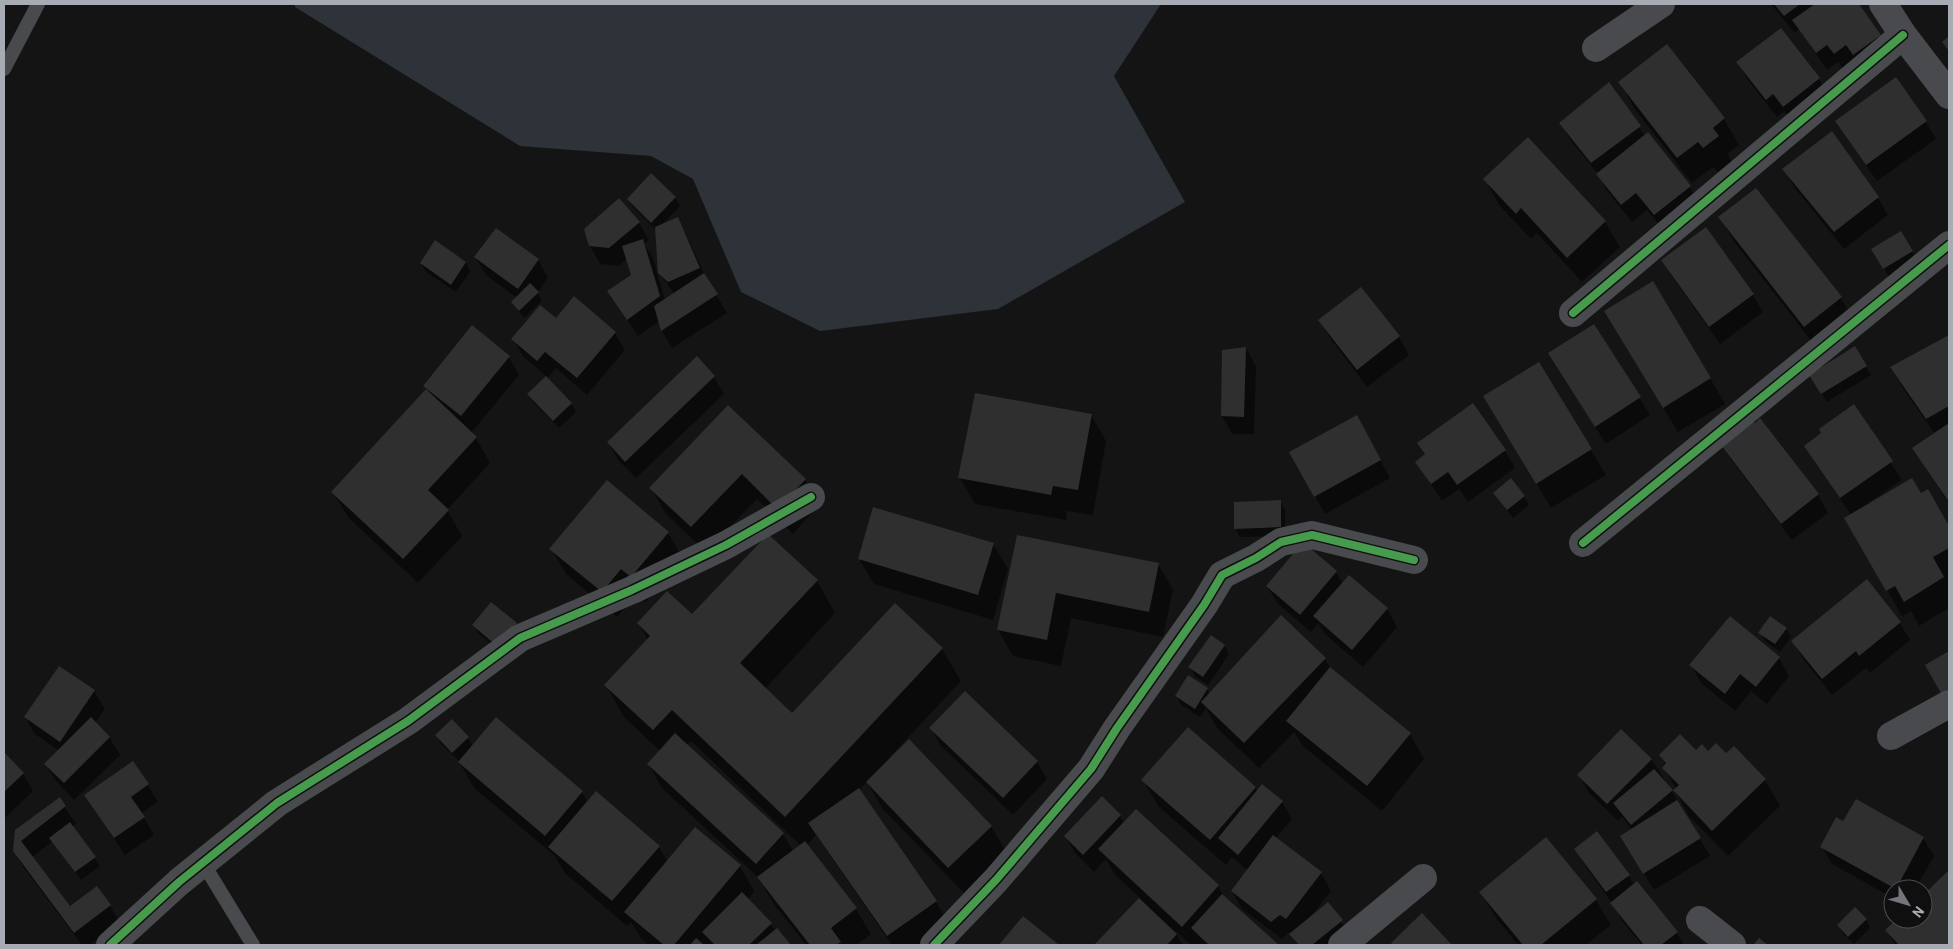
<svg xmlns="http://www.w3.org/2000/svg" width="1953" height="949" font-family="Barlow,sans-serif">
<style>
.water{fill:#2d3338}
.shadow{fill:#0007;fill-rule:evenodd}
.building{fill:#2f2f30}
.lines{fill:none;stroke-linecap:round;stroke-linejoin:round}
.service{stroke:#494a4d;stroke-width:14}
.minor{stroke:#494a4d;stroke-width:28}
.cycleway-casing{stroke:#0f0f10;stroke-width:11}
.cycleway{stroke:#469c4c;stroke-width:8}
</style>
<rect width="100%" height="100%" fill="#141415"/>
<path class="water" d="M295,4H1161L1114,76L1185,202L998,309L820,331L741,292L693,179L651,156L520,146L295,7Z"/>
<path class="shadow" d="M1771,4H1857L1890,53L1845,71L1838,62L1827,70L1799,29L1795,33Z
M1667,45L1724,119L1739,145L1727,154L1732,162L1719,173L1713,167L1692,183L1634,108L1620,82Z
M1738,63L1819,79L1829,96L1794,124L1784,111L1777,117L1748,80Z
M1609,84L1645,136L1689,186L1700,204L1665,232L1647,210L1632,222L1608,192L1598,174L1571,141L1561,124Z
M1837,121L1926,122L1936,139L1877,181L1847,138Z
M1832,133L1878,198L1888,215L1844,249L1794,187L1784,169Z
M1485,179L1605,222L1620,247L1582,282L1537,233L1531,239L1499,205Z
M1755,190L1841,298L1856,324L1820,352L1735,243L1720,218Z
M675,197L680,206L661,226L677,219L687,236L705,276L727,313L672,348L662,331L660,321L638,336L609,292L632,275L627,259L619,266L600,264L590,246L639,223L649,240L644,244L653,258L665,300L674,294L659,272L656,230L633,207L628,199Z
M1706,229L1753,295L1763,312L1720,344L1673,278L1663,260Z
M1901,232L1917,260L1889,277L1873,249Z
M436,242L466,263L470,272L456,292L426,272L421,263Z
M475,257L538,260L548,277L538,293L542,301L524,318L512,302L517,298L486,275Z
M1361,288L1399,337L1409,355L1367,387L1330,338L1320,320Z
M556,320L615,333L625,350L587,395L556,368L547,379L571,403L576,412L559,428L534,403L529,395L547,377L523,356L513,339Z
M1594,325L1650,415L1606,444L1560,371Z
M1949,336V504L1914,448L1935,434L1906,393L1891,368Z
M1620,337L1710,378L1725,404L1678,432Z
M1246,348L1256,366L1254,434H1232L1222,416Z
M1854,348L1871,375L1827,402L1811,376Z
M509,357L519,375L471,433L476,438L490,463L447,510L462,536L418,583L348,517L333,492L427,391L424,386Z
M1539,364L1606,475L1551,508L1500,421Z
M714,377L724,394L636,478L618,460L608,442Z
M1473,405L1505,451L1515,468L1468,502L1459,489L1442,501L1417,462L1426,455L1418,443Z
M1853,406L1902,480L1868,503L1869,505L1920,495L1927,490L1949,528V582L1947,583L1949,588V608L1919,626L1911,611L1902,616L1846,519L1851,515L1806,446Z
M728,407L805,480L819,505L793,534L757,499L706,552L666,514L651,488Z
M1091,415L1106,441L1093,515L1067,511L1066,520L975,504L960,478Z
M1760,420L1818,495L1828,513L1792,540L1730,458L1719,441L1754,425Z
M1366,434L1390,478L1325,514L1315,496Z
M1494,493L1524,496L1529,505L1513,518Z
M1280,501L1285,510L1286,536L1240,537L1235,528Z
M668,533L683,558L646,602L636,594L617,617L566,574L551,549Z
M1018,536L1158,564L1173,590L1163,637L1071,618L1061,666L1013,656L998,630Z
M993,544L1008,569L993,620L874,584L859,559Z
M1303,544L1336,572L1343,584L1387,609L1397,627L1363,667L1325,634L1318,623L1311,632L1278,604L1267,586Z
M817,581L835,613L765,689L792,714L895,605L942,649L961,681L889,758L991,826L1006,852L964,893L882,808L867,782L859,790L936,902L951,928L925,945H892L816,835L807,845L856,909L871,934L856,945H806L773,903L758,877L663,789L648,764L660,751L624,717L606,685L648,640L638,623L692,616ZM691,741L800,845L793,851L783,834L687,745Z
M1867,581L1900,623L1910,640L1870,673L1866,668L1832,695L1803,659L1793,641Z
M516,624L521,632L502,654L478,633L473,625Z
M1786,628L1791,637L1780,652L1765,641L1760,633Z
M1224,645L1229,654L1208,685L1195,676L1190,667Z
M1779,658L1789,676L1767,704L1751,691L1735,711L1701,683L1691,665Z
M1325,659L1331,670L1410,734L1424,759L1382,811L1303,746L1294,732L1259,768L1217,728L1206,708L1200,717L1181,705L1176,696L1207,689L1210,694Z
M60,667L94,691L105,709L95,723L109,737L120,755L74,800L56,781L45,764L59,751L35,734L25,717Z
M965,693L1037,762L1047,779L1013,815L941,746L931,728Z
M452,721L468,738L473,747L582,792L588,803L659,847L668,862L740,866L754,891L748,900L789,945H649L641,938L631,922L627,926L565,873L555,856L474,788L458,760L441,744L436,735Z
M1734,748L1765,780L1780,806L1728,856L1689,816L1675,791L1676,789L1664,768L1666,765L1660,755L1696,752L1726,755Z
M4,754L23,774L33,791L4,819Z
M1651,759L1672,791L1710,856L1654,890L1632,854V830L1622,817L1618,821L1589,793L1579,775Z
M1143,780L1255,788L1258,792L1282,802L1292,819L1275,839L1321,873L1331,891L1312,915L1328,904L1347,930L1327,945H1298L1290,932L1282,939L1242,909L1232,891L1248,871L1232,857L1226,865L1158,806Z
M147,784L158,802L141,813L154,835L125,855L86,796Z
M1102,798L1120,816L1124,823L1136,811L1218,886L1225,898L1277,945H1191L1175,931L1183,945H1096L1140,898L1115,875L1106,859L1094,872L1076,854L1065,836Z
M59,799L76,824L72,827L100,866L81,880L53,841L32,857L70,908L110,906L120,923L90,945H82L24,868L14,850L16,831Z
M1856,801L1923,838L1934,856L1915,889H1893V898L1832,864L1822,847L1844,823Z
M1576,849L1629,876L1634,885L1677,933L1684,945H1642L1622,921L1612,903L1586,867Z
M1949,872V945H1895L1887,930L1899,919H1923V896Z
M1481,893L1596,900L1611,925L1586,945H1518L1496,918Z
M1422,915L1450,945H1394L1393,943Z
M1023,918L1057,945H1001Z
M1866,919L1870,928L1854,944L1843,934L1838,925Z"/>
<path class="building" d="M1774,4H1800L1784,16Z
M1815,4H1859L1881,35L1853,55L1846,45L1834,54L1827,45L1816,53L1792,20Z
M1781,28L1820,78L1783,107L1773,94L1766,100L1736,62Z
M1949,36V51L1942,42Z
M1667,44L1725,118L1713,128L1719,136L1703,148L1698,142L1677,158L1618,82Z
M1896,77L1927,121L1866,165L1835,121Z
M1609,82L1641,126L1591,163L1559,123Z
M1832,131L1879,197L1834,232L1782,169Z
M1648,132L1691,186L1654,215L1636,193L1621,205L1596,174Z
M1528,137L1606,221L1567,258L1521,208L1516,214L1483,179Z
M651,173L676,197L651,223L627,199Z
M1756,188L1842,297L1804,327L1718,217Z
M619,198L640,222L609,248L589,246L584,229Z
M678,217L700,268L668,282L658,273L655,227Z
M1706,227L1754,294L1709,327L1661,260Z
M496,228L539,259L518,289L474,257Z
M1901,231L1913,251L1883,269L1871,249Z
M643,239L660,296L627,320L607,291L631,275L622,246Z
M435,240L466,262L451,285L420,263Z
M704,273L718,294L661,331L654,306Z
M1653,281L1711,378L1663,408L1604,311Z
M530,283L539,292L519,311L511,302Z
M1361,287L1400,336L1357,370L1318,320Z
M574,296L616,332L577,378L545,352L537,361L511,339L540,305L556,318Z
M1594,324L1641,397L1595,427L1548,353Z
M472,325L510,356L461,416L423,386Z
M1949,335V406L1926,419L1890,367Z
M1855,346L1867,366L1821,394L1809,375Z
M1246,347L1244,417L1221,416L1222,350Z
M697,356L715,376L625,462L607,442Z
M1539,362L1592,449L1536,484L1483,396Z
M546,376L572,403L553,421L527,394Z
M426,389L477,437L428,490L449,510L403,559L331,492Z
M975,393L1092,414L1078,490L1053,486L1051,495L958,478Z
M1473,403L1506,450L1457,485L1448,472L1431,484L1415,462L1425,454L1417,443Z
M1854,404L1893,461L1840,498L1804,446L1821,433L1819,429Z
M728,405L806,479L777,509L742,474L691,527L649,488Z
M1357,415L1381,460L1314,497L1289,452Z
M1749,416L1755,423L1760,418L1819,494L1781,524L1718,441Z
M1949,423V502L1912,448Z
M1511,478L1525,496L1507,510L1493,493Z
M1912,478L1921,493L1928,489L1949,526V548L1933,557L1944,577L1904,602L1895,586L1886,591L1844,518Z
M607,480L669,532L631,577L621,569L602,592L549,549Z
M1281,500V527L1234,529V502Z
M873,507L994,543L978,595L858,559Z
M768,534L818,580L740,663L792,713L895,603L943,648L785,817L672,710L653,730L604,685L650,636L637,623L667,591L692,614Z
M1017,535L1159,563L1149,612L1056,593L1047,640L997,630Z
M1303,542L1337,571L1300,615L1266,586Z
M1349,575L1388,608L1352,650L1313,616Z
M1867,579L1901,622L1859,656L1856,651L1822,679L1791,641Z
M491,602L517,623L497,646L472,625Z
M1281,615L1326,658L1244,743L1201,702Z
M1730,616L1780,657L1756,687L1740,674L1725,694L1689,665Z
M1770,616L1787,628L1775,644L1758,633Z
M1211,635L1225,645L1203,677L1188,667Z
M1949,651V691L1942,695L1925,665Z
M59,666L95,690L60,742L24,717Z
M1330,667L1411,733L1367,786L1286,721Z
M1188,675L1208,688L1195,709L1175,696Z
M965,691L1038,761L1003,798L929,728Z
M91,717L110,737L64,783L44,764Z
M496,717L583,791L545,836L458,762Z
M452,719L469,737L452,753L435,735Z
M1188,727L1256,787L1210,840L1141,780Z
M1621,729L1652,759L1607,804L1577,775Z
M675,733L784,833L756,864L647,764Z
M1680,734L1696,750L1702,744L1708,751L1716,743L1726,753L1734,746L1766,779L1712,831L1673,790L1679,785L1662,768L1666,763L1659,755Z
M909,739L992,826L948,868L866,782Z
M4,752L24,773L4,792Z
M133,761L149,784L131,797L145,817L114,838L84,795Z
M1654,769L1673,790L1631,825L1613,803Z
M1262,784L1283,801L1238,855L1218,838Z
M859,788L937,901L887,936L808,823Z
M596,791L660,846L612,901L548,847Z
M1102,796L1121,815L1083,855L1064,836Z
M60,797L66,806L21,841L70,906L97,886L111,905L74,933L13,851L15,830Z
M1856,799L1924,837L1896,889L1820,847L1836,817L1843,821Z
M1677,800L1701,838L1643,874L1620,836Z
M1136,809L1219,885L1182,927L1098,849Z
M70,822L96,857L75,872L49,838Z
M695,827L741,865L674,945H664L624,912Z
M1597,831L1630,875L1606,892L1574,849Z
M1273,835L1322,872L1286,919L1280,915L1271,922L1231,891Z
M1546,837L1597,899L1541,945H1523L1479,892Z
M805,841L857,908L831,928L841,942L836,945H810L757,877Z
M1949,870V945H1899L1885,930L1897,919H1923V895Z
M1637,881L1678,932L1661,945H1644L1610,903Z
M742,892L772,923L749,945H715L702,932Z
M1222,894L1279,945H1209L1191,928Z
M1139,898L1177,934L1167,945H1094Z
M1328,902L1343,920L1312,945H1299L1289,934Z
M1855,907L1867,919L1848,937L1837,925Z
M1422,913L1452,945H1393L1391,943Z
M1023,916L1059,945H999Z
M777,928L791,945H756Z
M696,938L704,945H690Z
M1759,938L1768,945H1753Z"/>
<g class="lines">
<path class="service" d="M4,69L38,4
M203,863L253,945"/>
<path class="minor" d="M1883,4L1903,35L1949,95
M1596,48L1661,4
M1573,313L1903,35
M1583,543L1949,245
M1891,736L1949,704
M1700,920L1732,945
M110,945L179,882L277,803L408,721L520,638L632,590L726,545L811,497
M934,945L996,880L1091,769L1117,728L1204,605L1222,575L1256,558L1281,542L1312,535L1414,560
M1342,945L1423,878"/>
<g class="cycleway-casing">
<path id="cycleway" d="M1573,313L1903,35
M1583,543L1949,245
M110,945L179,882L277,803L408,721L520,638L632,590L726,545L811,497
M934,945L996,880L1091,769L1117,728L1204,605L1222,575L1256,558L1281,542L1312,535L1414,560"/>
</g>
<use href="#cycleway" class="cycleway"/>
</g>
<rect width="1953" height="949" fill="none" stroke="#a7abb4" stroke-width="10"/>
<g transform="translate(1908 904) rotate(128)"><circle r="24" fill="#0f0f10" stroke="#4c4d52"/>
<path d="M0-4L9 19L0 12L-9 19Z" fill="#74767c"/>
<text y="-8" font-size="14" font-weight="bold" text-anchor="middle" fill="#a7abb4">N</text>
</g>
</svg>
